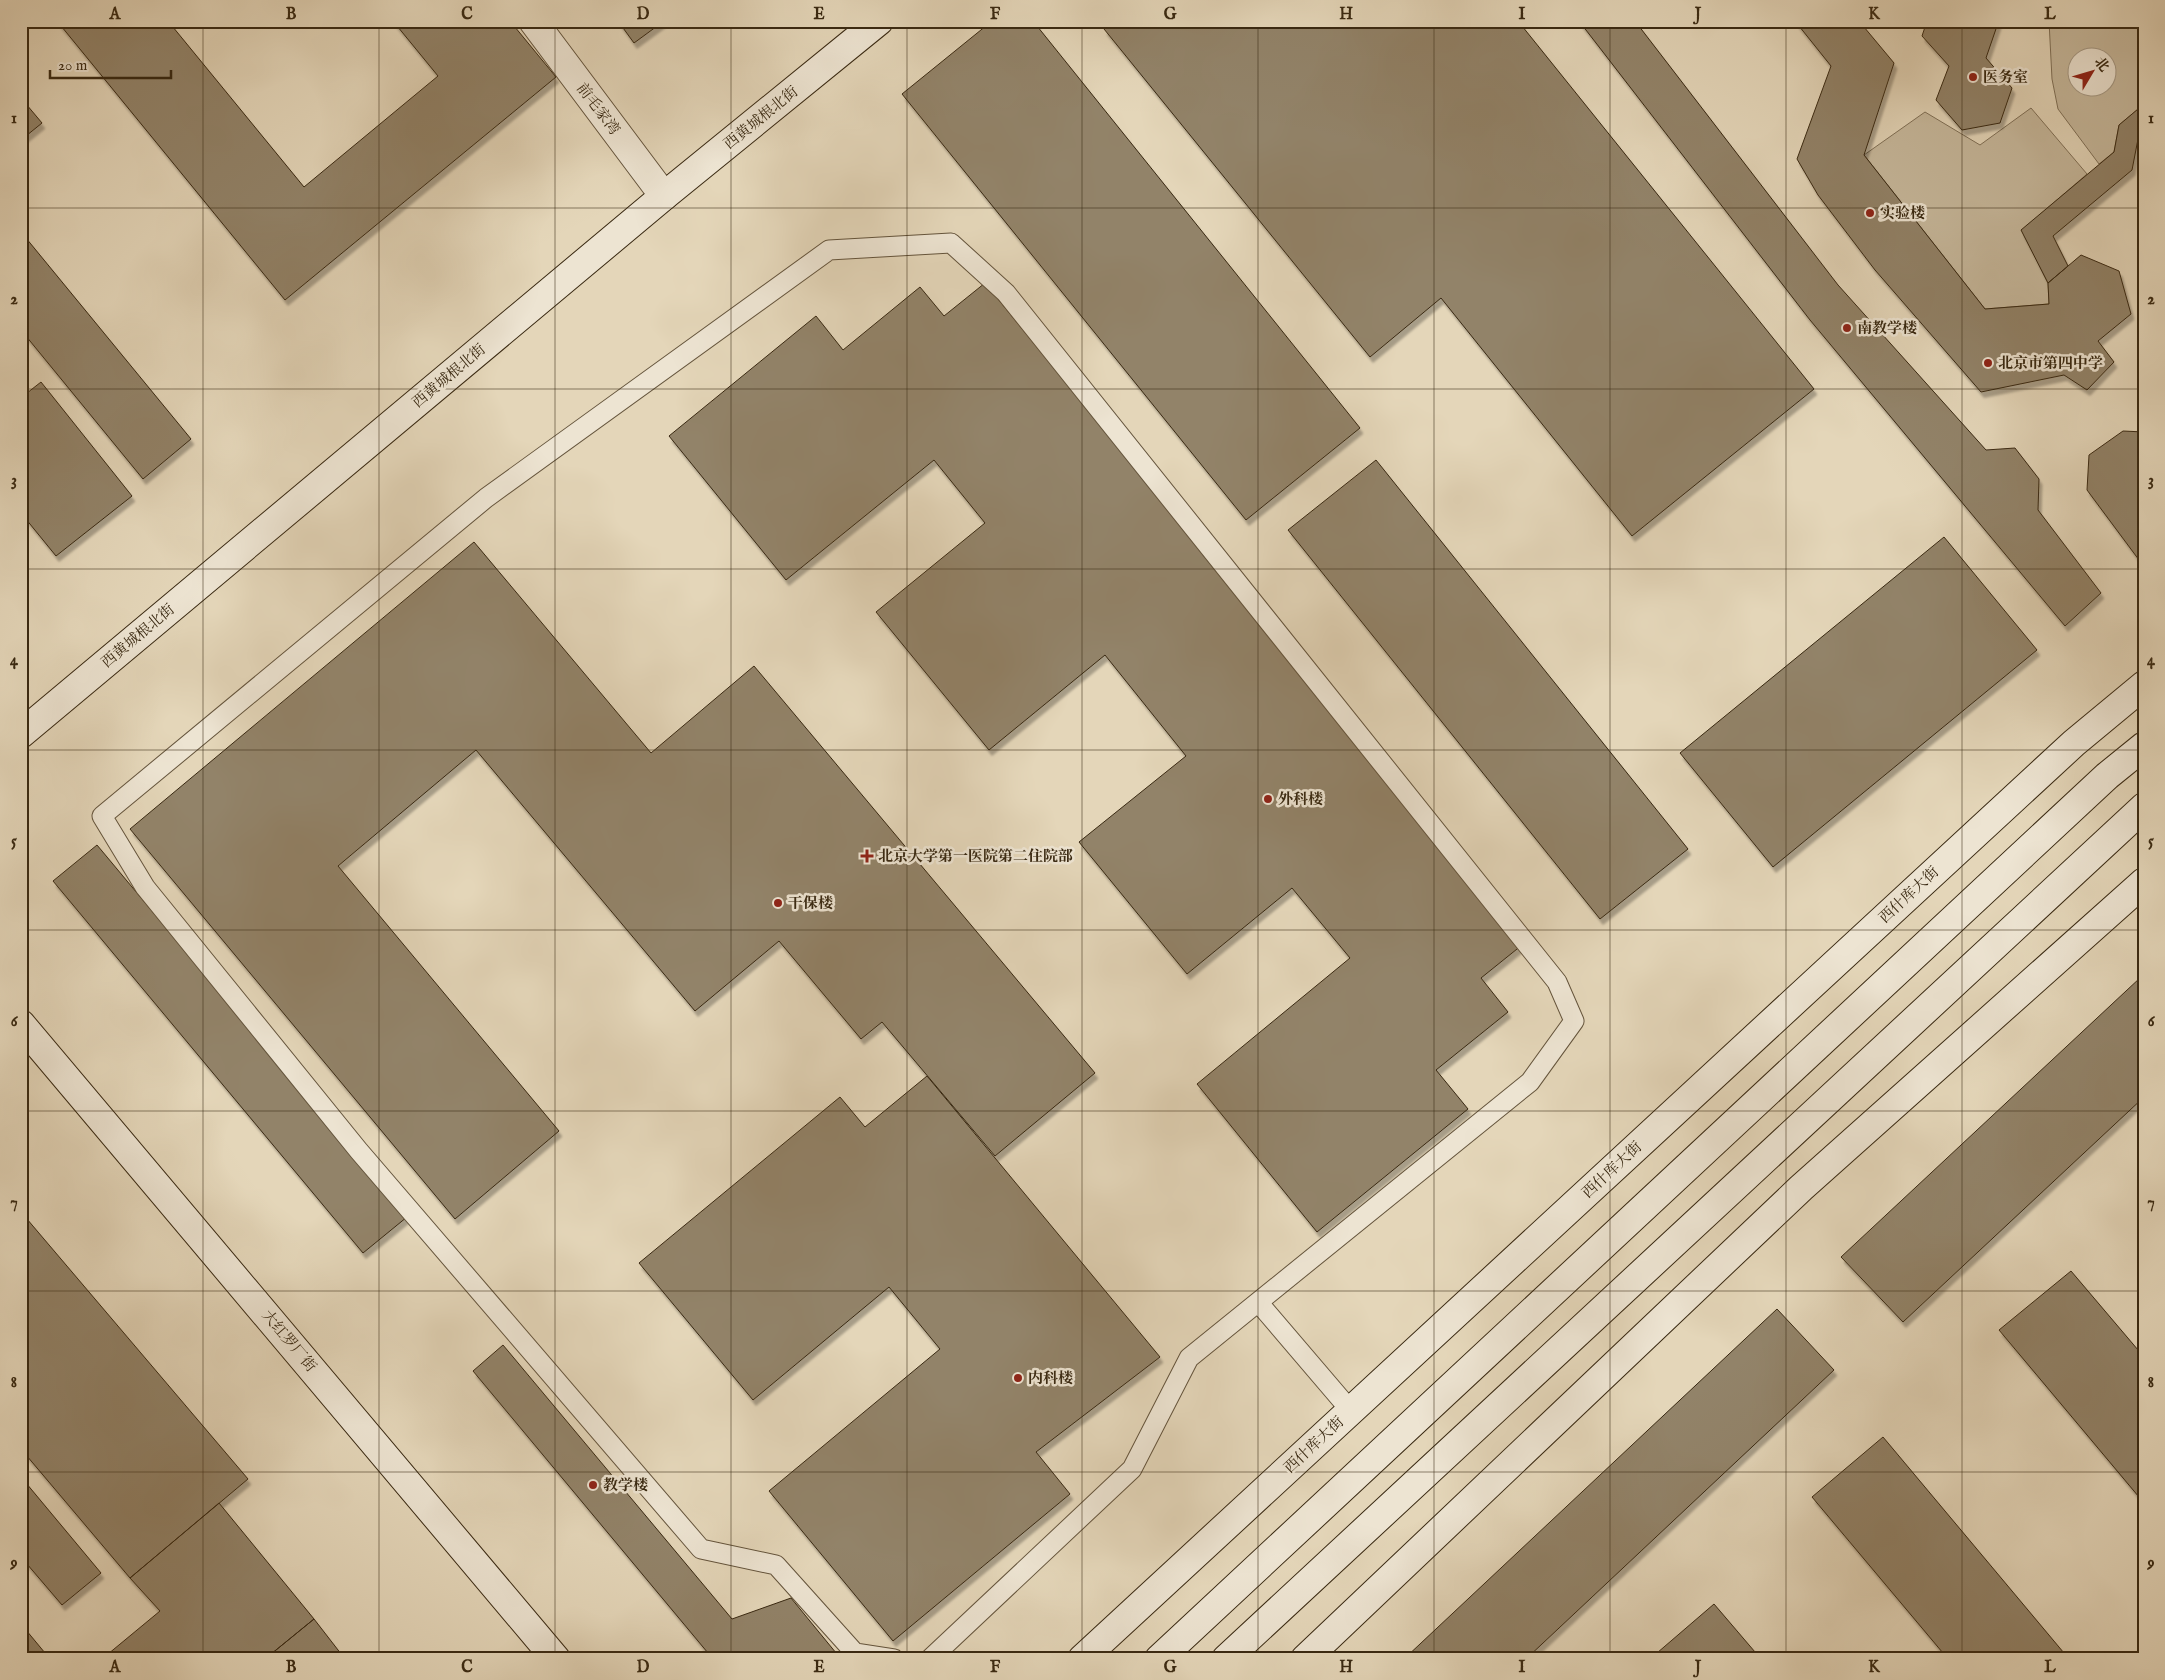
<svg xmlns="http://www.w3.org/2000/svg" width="2165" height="1680" font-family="'IM FELL English','Noto Serif SC',serif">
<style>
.green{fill:#c7b99d;stroke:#807158;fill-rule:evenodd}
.building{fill:#928369;stroke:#392912;filter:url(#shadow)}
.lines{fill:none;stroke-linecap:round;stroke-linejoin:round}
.lane-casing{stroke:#64543c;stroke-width:21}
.street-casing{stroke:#64543c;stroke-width:30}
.secondary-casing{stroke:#392912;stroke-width:30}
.lane{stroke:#ede4d2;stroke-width:19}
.street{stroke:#ede4d2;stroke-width:28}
.secondary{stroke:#ede4d2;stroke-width:28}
.grid{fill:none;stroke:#392912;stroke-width:1;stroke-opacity:0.55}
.poi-dot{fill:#8f2418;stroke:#ede4d2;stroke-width:2}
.labels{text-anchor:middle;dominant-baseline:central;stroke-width:5;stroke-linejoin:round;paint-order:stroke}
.poi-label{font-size:15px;font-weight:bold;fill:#392912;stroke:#ede4d2;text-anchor:start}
.street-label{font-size:15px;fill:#392912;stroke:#ede4d2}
.neatline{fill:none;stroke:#392912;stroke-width:2}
.grid-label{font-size:16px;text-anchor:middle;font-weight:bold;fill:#392912}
</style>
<defs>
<filter id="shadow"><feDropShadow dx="3" dy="5.5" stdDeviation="1" flood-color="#0004"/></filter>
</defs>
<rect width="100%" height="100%" fill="#e4d6b9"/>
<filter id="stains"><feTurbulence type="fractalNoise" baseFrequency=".004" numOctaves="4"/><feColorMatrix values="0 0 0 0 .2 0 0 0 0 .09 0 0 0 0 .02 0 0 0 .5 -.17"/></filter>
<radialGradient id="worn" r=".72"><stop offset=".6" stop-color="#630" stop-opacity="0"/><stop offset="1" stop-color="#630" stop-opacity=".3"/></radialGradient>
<path class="green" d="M2049,21H2144V104L2119,125L2114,152L2099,164L2058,109L2052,79ZM2078,58H2108V88H2078Z
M2031,108L2087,174L2022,230L2048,283L2049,304L1985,309L1864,155L1925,112L1980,145Z"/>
<path class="building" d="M57,21H168L304,187L438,76L393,21H510L556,77L285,300Z
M618,21H664L634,43Z
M992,21H1033L1360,428L1246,520L902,94Z
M1114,21H1518L1814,389L1632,536L1441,298L1370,357L1104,29Z
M1579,21H1635L1838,285L1986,450L2015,448L2039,479L2038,510L2101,593L2065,626L1810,320Z
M1795,21H1859L1894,63L1864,155L1985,309L2049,304L2048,283L2081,255L2119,271L2131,314L2098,341L2114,362L2087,390L2064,375L1981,392L1875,270L1818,195L1797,159L1831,66Z
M1927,21H1996L1998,23L1986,58L2012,88L2000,123L1962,130L1936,100L1949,66L1922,36Z
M21,98L42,123L21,140Z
M2144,104V129L2139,134L2132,170L2053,236L2068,266L2048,283L2021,230L2114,152L2119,125Z
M21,232L191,439L143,479L21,330Z
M985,283L1522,945L1481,978L1508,1012L1436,1070L1468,1109L1317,1232L1197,1084L1350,958L1292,888L1187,974L1079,842L1186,756L1105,655L989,750L876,612L985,523L934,460L786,580L669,436L816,316L843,350L920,287L944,316Z
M41,382L132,496L56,556L21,513V385L27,393Z
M2123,431L2144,432V562L2142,564L2087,490L2089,455Z
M1376,460L1688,849L1600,919L1288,530Z
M1944,537L2037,650L1773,867L1680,753Z
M474,542L651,753L754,666L1095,1073L995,1156L882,1022L861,1039L779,941L695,1011L476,750L338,866L559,1131L455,1219L130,829Z
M97,845L407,1217L363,1253L53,881Z
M2141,977L2144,980V1097L1903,1322L1841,1257Z
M927,1076L1160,1357L1036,1452L1070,1494L893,1641L769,1491L940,1349L889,1287L753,1400L639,1263L840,1097L865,1127Z
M21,1212L248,1479L130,1578L21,1449Z
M2071,1271L2144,1357V1503L1999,1330Z
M1777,1309L1834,1370L1526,1659H1404Z
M503,1345L732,1619L791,1598L841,1659H713L473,1371Z
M1883,1437L2069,1659H1948L1812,1497Z
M21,1477L101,1573L62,1605L21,1557Z
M219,1503L314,1619L265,1659H102L160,1611L130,1578Z
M1714,1604L1761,1659H1650Z
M314,1619L345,1659H265Z
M21,1624L50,1659H21Z"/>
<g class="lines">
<g class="lane-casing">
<path id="lane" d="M1258,1302L1351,1411
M894,1659L855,1653L776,1565L701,1549L359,1151L145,887L102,816L486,498L829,250L951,243L1006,293L1557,982L1574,1021L1530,1082L1189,1358L1132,1469L930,1659"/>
</g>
<g class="street-casing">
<path id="street" d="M533,21L664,196"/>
</g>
<g class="secondary-casing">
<path id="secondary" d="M21,734L664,196L879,21
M21,1024L556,1659
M1082,1659L2074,743L2144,685
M1159,1659L2107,776L2144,746
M1226,1659L2144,807
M1305,1659L1801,1188L2144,882"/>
</g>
<use href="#lane" class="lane"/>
<use href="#street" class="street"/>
<use href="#secondary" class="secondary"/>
</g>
<path class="grid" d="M203,21V1659M379,21V1659M555,21V1659M731,21V1659M907,21V1659M1082,21V1659M1258,21V1659M1434,21V1659M1610,21V1659M1786,21V1659M1962,21V1659M21,208H2144M21,389H2144M21,569H2144M21,750H2144M21,930H2144M21,1111H2144M21,1291H2144M21,1472H2144"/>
<g class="poi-dot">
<circle cx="1973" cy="77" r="5"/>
<circle cx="1870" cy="213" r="5"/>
<circle cx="1847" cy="328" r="5"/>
<circle cx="1988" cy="363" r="5"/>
<circle cx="1268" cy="799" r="5"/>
<path d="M864.5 848.5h5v5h5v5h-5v5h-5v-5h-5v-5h5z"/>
<circle cx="778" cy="903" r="5"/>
<circle cx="1018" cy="1378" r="5"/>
<circle cx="593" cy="1485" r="5"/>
</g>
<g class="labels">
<g class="poi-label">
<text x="1983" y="77">医务室</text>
<text x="1880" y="213">实验楼</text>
<text x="1857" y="328">南教学楼</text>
<text x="1998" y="363">北京市第四中学</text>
<text x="1278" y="799">外科楼</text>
<text x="878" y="856">北京大学第一医院第二住院部</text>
<text x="788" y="903">干保楼</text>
<text x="1028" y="1378">内科楼</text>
<text x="603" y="1485">教学楼</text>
</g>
<g class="street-label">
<text transform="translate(598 109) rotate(53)">前毛家湾</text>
<text transform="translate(761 118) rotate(-39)">西黄城根北街</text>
<text transform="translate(449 376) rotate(-40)">西黄城根北街</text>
<text transform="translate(138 636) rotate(-40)">西黄城根北街</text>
<text transform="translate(1909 895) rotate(-43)">西什库大街</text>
<text transform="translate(1612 1170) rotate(-43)">西什库大街</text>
<text transform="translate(289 1341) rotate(50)">大红罗厂街</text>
<text transform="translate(1314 1445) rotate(-43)">西什库大街</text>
</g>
</g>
<rect width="2165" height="1680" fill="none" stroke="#e4d6b9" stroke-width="55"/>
<g transform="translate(2092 72) rotate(52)"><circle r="24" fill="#ede4d2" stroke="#a59985"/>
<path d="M0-4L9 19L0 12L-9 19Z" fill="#8f2418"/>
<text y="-8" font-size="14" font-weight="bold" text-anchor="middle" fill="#392912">北</text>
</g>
<path d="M50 70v8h121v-8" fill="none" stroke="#392912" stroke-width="2.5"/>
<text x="58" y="70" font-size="15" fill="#392912" stroke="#ede4d2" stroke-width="4" paint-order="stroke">20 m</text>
<rect x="28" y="28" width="2110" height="1624" class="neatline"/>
<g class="grid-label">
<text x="115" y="19">A</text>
<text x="291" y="19">B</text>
<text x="467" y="19">C</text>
<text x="643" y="19">D</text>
<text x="819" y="19">E</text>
<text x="995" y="19">F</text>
<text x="1170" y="19">G</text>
<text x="1346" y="19">H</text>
<text x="1522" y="19">I</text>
<text x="1698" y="19">J</text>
<text x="1874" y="19">K</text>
<text x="2050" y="19">L</text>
<text x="14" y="123">1</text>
<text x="2151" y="123">1</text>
<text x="14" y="304">2</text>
<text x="2151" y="304">2</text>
<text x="14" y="485">3</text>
<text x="2151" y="485">3</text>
<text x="14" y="665">4</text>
<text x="2151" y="665">4</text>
<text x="14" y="846">5</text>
<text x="2151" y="846">5</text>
<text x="14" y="1026">6</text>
<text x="2151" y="1026">6</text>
<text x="14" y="1207">7</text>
<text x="2151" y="1207">7</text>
<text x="14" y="1387">8</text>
<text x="2151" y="1387">8</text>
<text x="14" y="1568">9</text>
<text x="2151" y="1568">9</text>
<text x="115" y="1672">A</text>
<text x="291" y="1672">B</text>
<text x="467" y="1672">C</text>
<text x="643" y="1672">D</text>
<text x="819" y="1672">E</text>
<text x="995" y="1672">F</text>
<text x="1170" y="1672">G</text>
<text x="1346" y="1672">H</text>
<text x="1522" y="1672">I</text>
<text x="1698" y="1672">J</text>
<text x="1874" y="1672">K</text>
<text x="2050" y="1672">L</text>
</g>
<rect width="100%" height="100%" filter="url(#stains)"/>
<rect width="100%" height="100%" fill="url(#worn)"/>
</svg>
